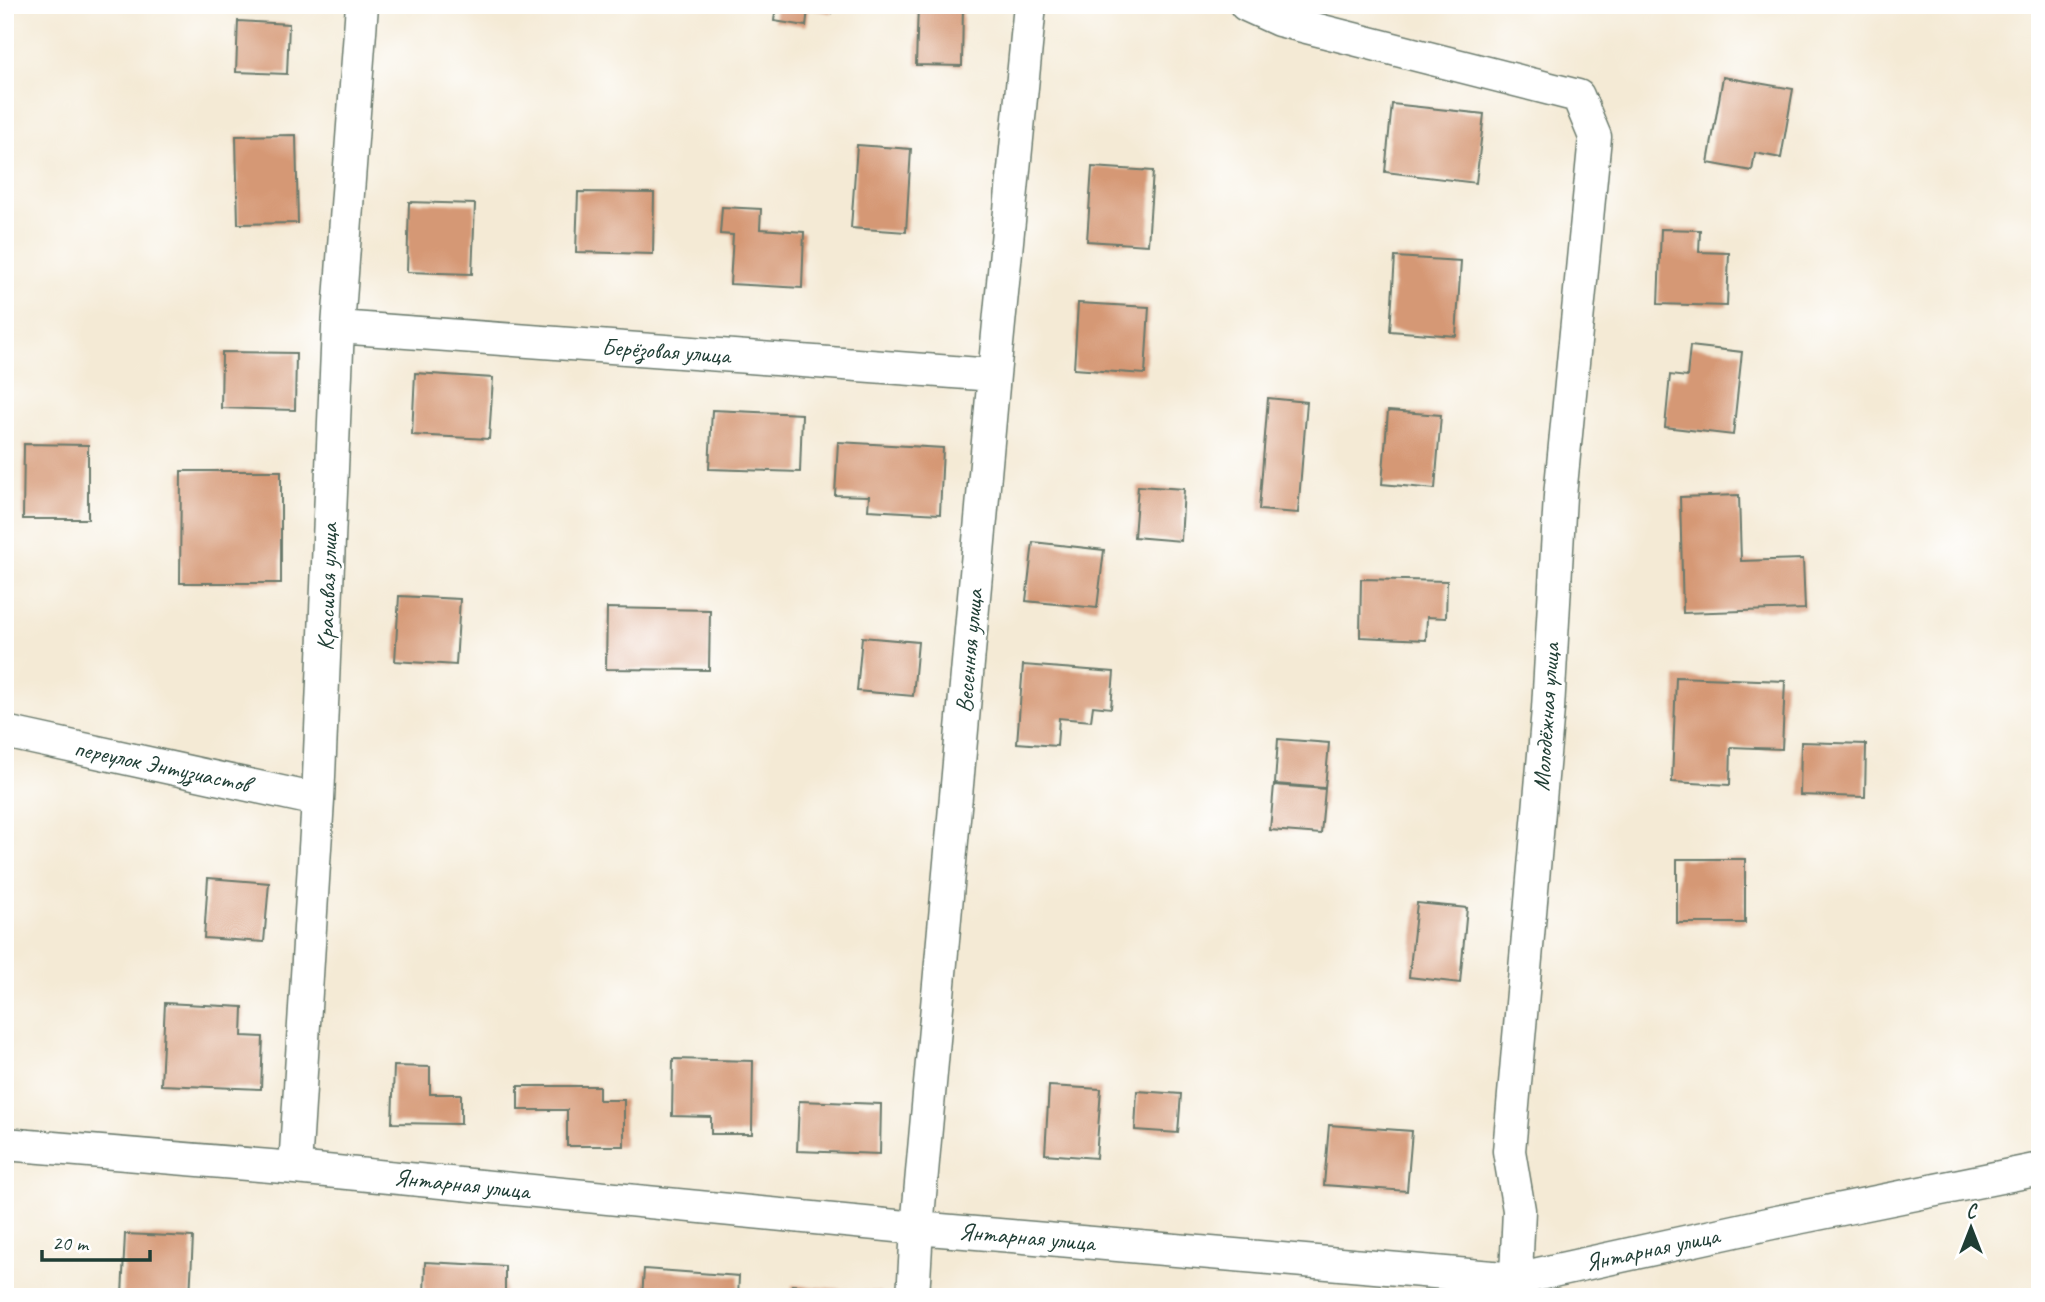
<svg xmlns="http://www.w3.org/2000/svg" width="2045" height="1302" font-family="Caveat,sans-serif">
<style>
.building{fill:#d59874}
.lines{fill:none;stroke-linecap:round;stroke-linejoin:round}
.minor-casing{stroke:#6a7a6c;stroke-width:35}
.minor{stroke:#fff;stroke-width:32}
.labels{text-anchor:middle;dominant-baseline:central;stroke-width:5;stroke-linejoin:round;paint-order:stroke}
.street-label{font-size:24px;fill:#1f3d34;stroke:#fff}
</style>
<rect width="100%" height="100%" fill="#fff"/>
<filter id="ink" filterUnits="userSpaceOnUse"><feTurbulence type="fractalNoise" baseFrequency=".0143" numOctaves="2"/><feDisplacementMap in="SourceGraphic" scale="14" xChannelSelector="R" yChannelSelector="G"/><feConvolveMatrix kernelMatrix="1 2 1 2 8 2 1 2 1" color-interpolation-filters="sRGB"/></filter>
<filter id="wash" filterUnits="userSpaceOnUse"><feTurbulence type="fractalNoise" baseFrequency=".00686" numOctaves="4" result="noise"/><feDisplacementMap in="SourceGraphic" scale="28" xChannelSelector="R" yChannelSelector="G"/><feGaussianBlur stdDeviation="1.57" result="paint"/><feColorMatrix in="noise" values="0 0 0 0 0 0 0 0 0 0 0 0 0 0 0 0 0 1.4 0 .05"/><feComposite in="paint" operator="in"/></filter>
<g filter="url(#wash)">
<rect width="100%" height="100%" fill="#f4ead5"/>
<g id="blocks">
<path class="building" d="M776,5H832L831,13L808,9L806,26L774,21Z
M918,5H963L962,66L916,65Z
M238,21L289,24L287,74L236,72Z
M1723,77L1793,89L1781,158L1755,153L1752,171L1708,163Z
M1392,104L1484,114L1476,183L1385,172Z
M296,135L298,223L238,224L236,136Z
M857,145L911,149L906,232L851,228Z
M1092,167L1153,171L1148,245L1087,241Z
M578,192L654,193L653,254L576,252Z
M409,202L475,204L472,274L407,272Z
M722,207L761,209L760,229L804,232L802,288L730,284L733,235L720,234Z
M1661,229L1700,230L1699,252L1729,253L1727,306L1658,304Z
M1395,257L1461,261L1456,336L1390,331Z
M1078,303L1149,307L1145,374L1074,369Z
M1690,346L1742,352L1733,435L1665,427L1670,375L1687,377Z
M222,352L296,353L295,410L221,408Z
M415,373L493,378L489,439L412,435Z
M1268,398L1307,402L1298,513L1259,510Z
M712,410L802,414L800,472L709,469Z
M1388,411L1441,415L1435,489L1382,484Z
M838,442L943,448L940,514L868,510L869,496L835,495Z
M24,444L88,445V519H23Z
M181,471H281V583H180Z
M1138,486L1184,489L1181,541L1134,537Z
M1739,495L1741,561L1803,559L1805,609L1683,613L1680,497Z
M1033,542L1104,550L1097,608L1026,601Z
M1361,579L1447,581L1446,618L1427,617L1426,640L1360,637Z
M399,596L460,599L456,665L395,661Z
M607,608L710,610L709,670L606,669Z
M862,637L918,642L913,696L857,691Z
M1023,665L1114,672L1111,708L1093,706L1091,721L1059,718L1057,746L1017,743Z
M1676,677L1785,681L1782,749L1731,747L1730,785L1672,782Z
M1278,739L1329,743L1325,788L1275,784Z
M1801,742L1866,744L1865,797L1800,795Z
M1274,785L1325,789L1321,834L1270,830Z
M1677,859H1745V923H1677Z
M208,878L269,883L264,942L204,938Z
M1417,903L1467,908L1460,983L1409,977Z
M165,1003L243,1007L242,1036L263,1037L261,1089L161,1085Z
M673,1059L753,1061L752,1134H711V1117L672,1116Z
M394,1066L430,1067V1094H461V1124L392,1123Z
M518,1086H599V1100H624V1146H567V1110H518Z
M1049,1086L1101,1089L1096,1158L1045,1154Z
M1137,1091L1181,1094L1178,1133L1135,1130Z
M799,1101L881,1104L880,1154L797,1151Z
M1329,1125L1412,1131L1407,1191L1324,1185Z
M125,1234L193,1237L190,1297L122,1295Z
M425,1262L505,1266V1297H424Z
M644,1269L739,1276L738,1297H642Z
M792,1285L881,1292V1297H791Z"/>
</g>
</g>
<g filter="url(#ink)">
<use href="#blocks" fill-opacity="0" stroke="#6a7a6c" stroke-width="2"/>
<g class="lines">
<g class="minor-casing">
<path id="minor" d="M1246,5L1279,20L1578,96L1595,137L1560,496L1548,709L1509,1151L1519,1210L1515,1297
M338,327L994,375
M5,732L318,800
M5,1144L295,1168L917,1228L1516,1279L1772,1223L2040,1169
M295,1168L318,800L338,327L362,5
M913,1297L917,1228L994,375L1030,5"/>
</g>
<use href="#minor" class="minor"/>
</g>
</g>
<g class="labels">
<g class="street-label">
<text transform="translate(666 351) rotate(4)">Берёзовая улица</text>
<text transform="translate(327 587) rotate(-88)">Красивая улица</text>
<text transform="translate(969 651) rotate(-85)">Весенняя улица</text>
<text transform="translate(1546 717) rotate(-86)">Молодёжная улица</text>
<text transform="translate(162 766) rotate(12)">переулок Энтузиастов</text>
<text transform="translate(462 1184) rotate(6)">Янтарная улица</text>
<text transform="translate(1027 1237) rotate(5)">Янтарная улица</text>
<text transform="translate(1652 1249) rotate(-12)">Янтарная улица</text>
</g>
</g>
<rect width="2045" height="1302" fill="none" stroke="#fff" stroke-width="28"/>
<g transform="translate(1971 1228)" stroke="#ffffff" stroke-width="5" paint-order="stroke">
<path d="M0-5L12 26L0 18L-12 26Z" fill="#1f3d34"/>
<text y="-10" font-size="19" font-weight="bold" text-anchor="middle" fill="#1f3d34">С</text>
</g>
<path d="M42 1250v10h108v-10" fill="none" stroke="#1f3d34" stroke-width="3.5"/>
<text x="52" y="1250" font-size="21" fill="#1f3d34" stroke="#ffffff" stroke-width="5" paint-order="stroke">20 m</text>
</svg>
